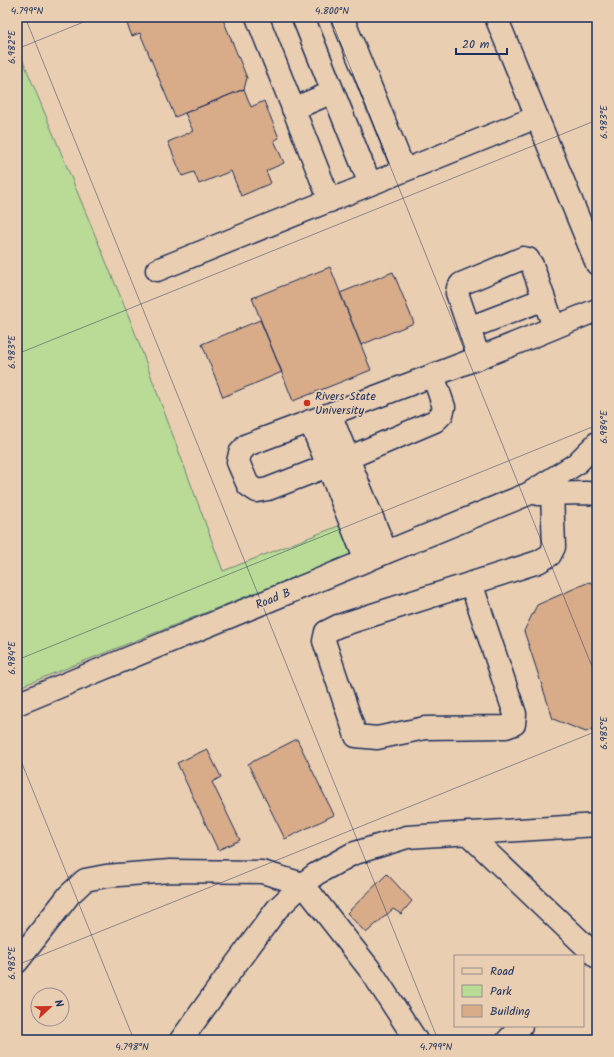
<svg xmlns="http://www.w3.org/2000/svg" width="614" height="1057" font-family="Kalam,sans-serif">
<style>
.green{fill:#b9db95;stroke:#6a857a}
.building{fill:#d8ab89;stroke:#1b2f5e}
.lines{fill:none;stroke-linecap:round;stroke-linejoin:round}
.minor-casing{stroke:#1b2f5e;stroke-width:25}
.minor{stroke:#eaceb1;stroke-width:22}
.ticks{fill:none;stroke:#1b2f5e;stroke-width:1;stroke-opacity:0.45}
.poi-dot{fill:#c8321e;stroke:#eaceb1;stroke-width:1.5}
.labels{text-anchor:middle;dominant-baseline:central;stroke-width:3.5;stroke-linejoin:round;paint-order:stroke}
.poi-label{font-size:12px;fill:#1b2f5e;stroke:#eaceb1;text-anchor:start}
.street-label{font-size:12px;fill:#1b2f5e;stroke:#eaceb1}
.neatline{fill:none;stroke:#1b2f5e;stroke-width:1.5}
.ticks-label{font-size:10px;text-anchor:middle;fill:#1b2f5e}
</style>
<rect width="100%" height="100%" fill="#eaceb1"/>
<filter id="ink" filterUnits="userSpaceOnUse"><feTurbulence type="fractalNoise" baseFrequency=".025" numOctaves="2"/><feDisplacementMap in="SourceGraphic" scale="8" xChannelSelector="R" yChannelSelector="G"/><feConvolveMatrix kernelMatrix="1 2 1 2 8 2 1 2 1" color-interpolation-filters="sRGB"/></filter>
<g filter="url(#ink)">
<path class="green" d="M17,46L131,322L223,571L341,525L352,554L17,688Z"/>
<path class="building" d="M124,17H222L247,78L244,89L175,117L140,33L132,36Z
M244,89L251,107L264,101L279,138L274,140L284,163L266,171L271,183L241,196L231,171L199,184L194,172L182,176L168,142L193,131L185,113Z
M330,267L371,370L293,401L252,298Z
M393,272L414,323L361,345L340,293Z
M260,320L282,372L223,397L202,344Z
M589,582L597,585V727L586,732L553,719L524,631L537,605Z
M297,739L334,815L285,839L248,764Z
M207,749L221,777L212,782L240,840L218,850L177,763Z
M387,874L412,901L401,914L393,909L366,933L347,913Z"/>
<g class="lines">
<g class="minor-casing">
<path id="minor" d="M257,17L330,201
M303,17L370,184
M342,17L404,170
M496,17L597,264
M293,109L333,92
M157,270C284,219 410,168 537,117
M469,328L544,299
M479,358L457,293L458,288L461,284L523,258L528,259L532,265L554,327
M433,375L444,407L442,414L435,421L348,458L268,489L257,491L248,485L238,462L240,453L247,445C324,416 401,388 478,358C518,343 557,326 597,310
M330,414L386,552
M310,421L366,561
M538,494L586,493L597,494
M471,583L515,714L514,724L506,727L425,728L377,738L356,736L324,641L326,632L338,626L538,562L550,555L554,547L552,493
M17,704L528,494L576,464L597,443
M467,833L597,957
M17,962L69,895L85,880L106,876L170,871L262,872L303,884L371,971L416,1040
M181,1040L233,968L277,909L303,884L316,874L352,854L407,837L597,825
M508,1040L521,1026"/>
</g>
<use href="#minor" class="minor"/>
</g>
</g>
<path class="ticks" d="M25,17L438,1040M330,17L597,679M17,49L96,17M17,354L597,120M17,660L597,425M17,751L134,1040M17,965L597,731M588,1040L597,1036"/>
<circle class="poi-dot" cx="307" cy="403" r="4"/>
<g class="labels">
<g class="poi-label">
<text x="315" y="396">Rivers State<tspan x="315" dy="14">University</tspan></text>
</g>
<g class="street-label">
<text transform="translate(273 599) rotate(-22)">Road B</text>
</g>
</g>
<rect width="614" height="1057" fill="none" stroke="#eaceb1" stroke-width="44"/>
<rect x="454" y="955" width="130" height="72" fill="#eaceb1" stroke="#978e90"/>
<rect x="462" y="968" width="20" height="6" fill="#eaceb1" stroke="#978e90"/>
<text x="490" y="975" font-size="12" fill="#1b2f5e">Road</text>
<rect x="462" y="985" width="20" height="12" fill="#b9db95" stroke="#978e90"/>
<text x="490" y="995" font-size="12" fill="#1b2f5e">Park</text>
<rect x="462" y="1005" width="20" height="12" fill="#d8ab89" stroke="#978e90"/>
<text x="490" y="1015" font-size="12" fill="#1b2f5e">Building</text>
<g transform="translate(50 1007) rotate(68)"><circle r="19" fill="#eaceb1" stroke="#978e90"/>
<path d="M0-3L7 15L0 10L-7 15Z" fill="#c8321e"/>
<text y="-6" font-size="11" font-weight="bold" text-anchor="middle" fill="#1b2f5e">N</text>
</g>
<path d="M456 48v6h51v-6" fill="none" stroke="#1b2f5e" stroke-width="2"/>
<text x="462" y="48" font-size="12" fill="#1b2f5e" stroke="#eaceb1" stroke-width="3" paint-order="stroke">20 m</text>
<rect x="22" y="22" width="570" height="1013" class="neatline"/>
<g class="ticks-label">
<text x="27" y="14">4.799°N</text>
<text x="332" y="14">4.800°N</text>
<text transform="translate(11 47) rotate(-90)" y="4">6.982°E</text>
<text transform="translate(603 122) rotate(-90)" y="4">6.983°E</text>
<text transform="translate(11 352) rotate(-90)" y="4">6.983°E</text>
<text transform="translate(603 427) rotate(-90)" y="4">6.984°E</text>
<text transform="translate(11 658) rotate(-90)" y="4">6.984°E</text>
<text transform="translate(603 733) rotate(-90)" y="4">6.985°E</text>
<text transform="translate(11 963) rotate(-90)" y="4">6.985°E</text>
<text x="132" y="1050">4.798°N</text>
<text x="436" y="1050">4.799°N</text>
</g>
</svg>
